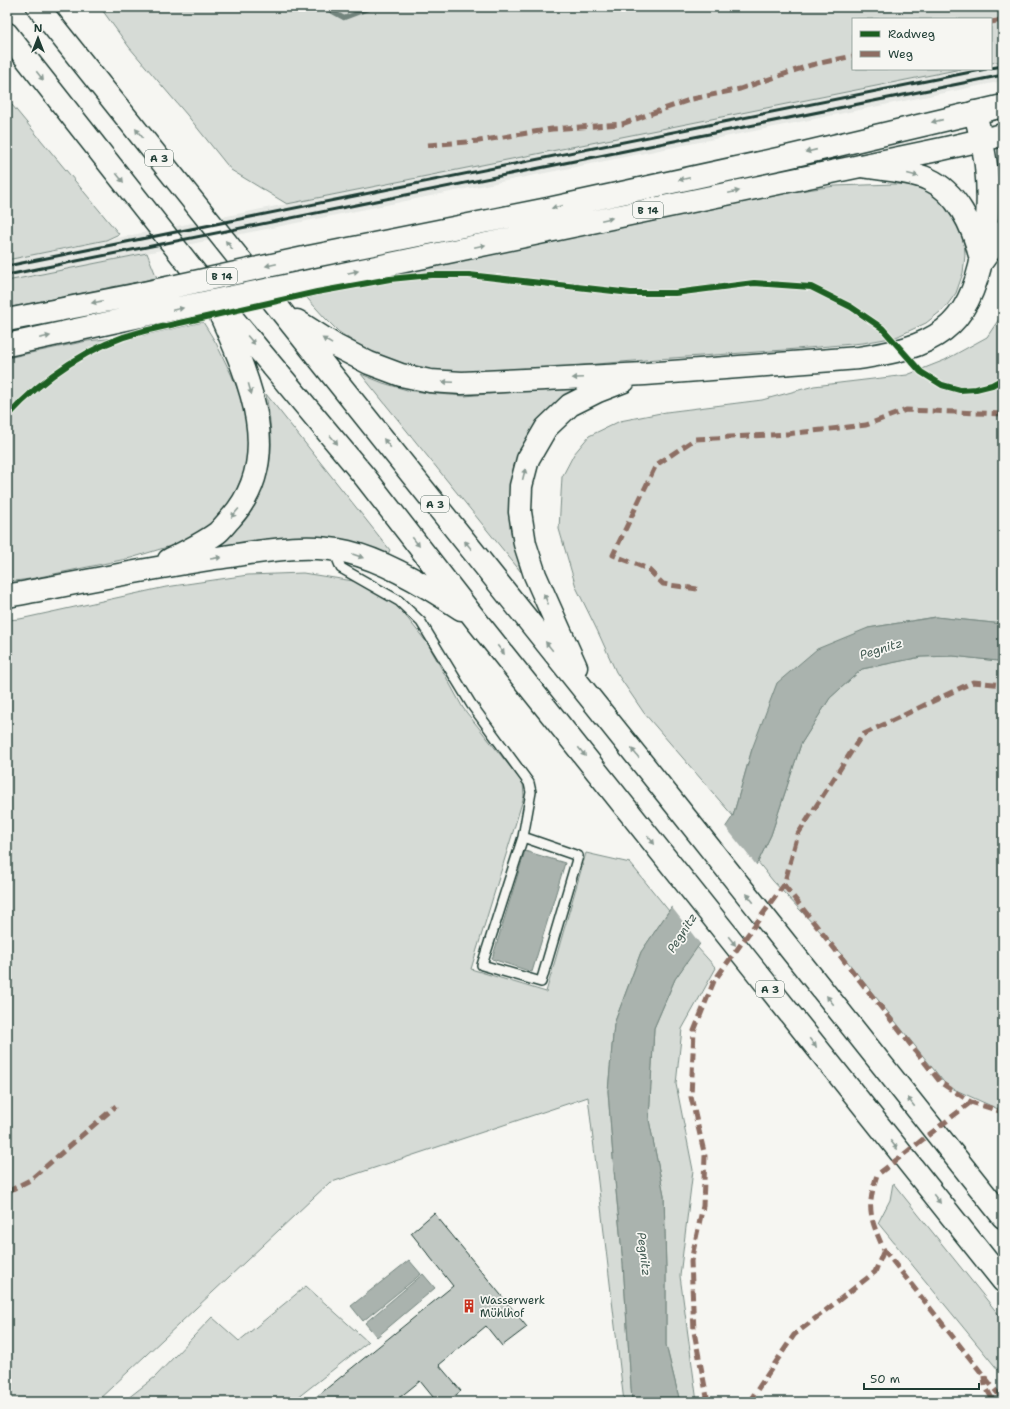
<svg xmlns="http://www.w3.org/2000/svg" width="1010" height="1409" font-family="'Shantell Sans',sans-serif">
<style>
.built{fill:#e6e8e4}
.green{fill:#d6dbd6;stroke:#7a8c85}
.water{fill:#aab3ae;stroke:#72847d}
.pier{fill:#f6f6f2}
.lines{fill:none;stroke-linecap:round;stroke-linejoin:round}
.stream{stroke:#72847d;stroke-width:4.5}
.building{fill:#c1c8c3;stroke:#1f3d34}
.lane-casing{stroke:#1f3d34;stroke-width:12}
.primary-casing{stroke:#1f3d34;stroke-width:25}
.highway-casing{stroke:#1f3d34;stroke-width:25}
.lane{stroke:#f6f6f2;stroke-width:9}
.primary{stroke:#f6f6f2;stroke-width:22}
.highway{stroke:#f6f6f2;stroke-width:22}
.rail{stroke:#1f3d34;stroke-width:3}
.primary-bridge-casing{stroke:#1f3d34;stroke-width:25;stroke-linecap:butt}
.primary-bridge{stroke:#f6f6f2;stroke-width:22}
.quiet{stroke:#8d6e63;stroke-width:5;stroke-dasharray:10 5;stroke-linecap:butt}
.cycleway-casing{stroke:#f6f6f2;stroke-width:8}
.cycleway{stroke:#1b5e20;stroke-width:6}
.oneway{fill:#8a9a93}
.labels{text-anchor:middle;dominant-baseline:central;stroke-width:3.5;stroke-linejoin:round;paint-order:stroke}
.shield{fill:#f6f6f2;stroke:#60746d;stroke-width:1}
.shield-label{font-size:10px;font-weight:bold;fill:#1f3d34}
.poi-label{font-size:11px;fill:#1f3d34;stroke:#f6f6f2;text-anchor:start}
.water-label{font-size:12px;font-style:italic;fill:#425a52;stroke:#f6f6f2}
</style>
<rect width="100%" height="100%" fill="#f6f6f2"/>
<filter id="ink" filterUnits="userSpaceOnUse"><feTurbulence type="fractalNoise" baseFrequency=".025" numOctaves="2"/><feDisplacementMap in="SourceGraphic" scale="8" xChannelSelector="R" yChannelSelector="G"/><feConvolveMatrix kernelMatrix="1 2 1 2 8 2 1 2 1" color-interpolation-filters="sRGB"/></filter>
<g filter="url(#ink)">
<path class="built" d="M1003,61V81L7,281V260L961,69H991V63Z"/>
<path class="green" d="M100,7H1003V61L991,63V19H853V69H961L287,204L231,170L187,115L129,47Z
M7,99L119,234L106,240L7,260Z
M895,184L911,185L926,191L950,207L964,239L965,255L963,273L956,293L945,308L926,323L896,337L863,343L785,350L658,359L511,371L435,373L403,365L374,353L357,344L339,332L325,318L307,298L393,275L792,192L835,186Z
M147,253L157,278L7,308V281Z
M1003,313V624L936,617L868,628L752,749L733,816L644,713L616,672L598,632L576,587L559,529L562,477L574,454L589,436L620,421L666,412L762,400L814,386L907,375L945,360L987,337Z
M203,322L216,343L232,376L243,402L249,430V461L234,495L221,514L205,528L177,544L131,558L30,579L7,582V358L87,341L144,335Z
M361,374L383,383L407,390L436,394L465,396L581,386L555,404L537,422L522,447L513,475L510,503L511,532L521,572Z
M266,394L390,550L388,554L368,546L346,540L282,538L258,540L212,549C249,518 273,487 271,437C271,423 268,408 266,394Z
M303,573L366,583L397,605L428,644L463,708L523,783L524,796L471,969L546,992L586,853L630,863L669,911L641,952L614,1024L608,1091L614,1170L623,1263L632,1402H624L588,1097L329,1183L96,1402H7V620L20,619L166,587L248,575Z
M953,656L998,661L1003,663V1113L998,1109L947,1086L843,956L773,881L758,862L771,835L801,744L830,698L862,669L921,657Z
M697,947L716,968L682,1029L676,1084L693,1170L680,1276L697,1402H680L666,1345V1270L664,1195L649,1120L654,1028L675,979Z
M893,1183L1003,1320V1376L878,1223L890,1200Z
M306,1286L368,1342L292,1402H123L155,1377L212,1317L239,1341Z"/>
<path class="water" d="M936,617L1003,624V663L998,661L953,656L921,657L862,669L830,698L801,744L771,835L758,862L675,979L654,1028L649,1120L664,1195L666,1270V1345L680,1402H632L623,1263L614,1170L608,1091L614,1024L641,952L733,816L752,749L777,683L817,649L868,628Z
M525,851L565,863L532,972L492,959Z
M409,1260L421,1274L363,1321L351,1306Z
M423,1274L435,1288L377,1337L365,1323Z"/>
<path class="pier" d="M724,825L757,866L701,945L670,905Z"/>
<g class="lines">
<path class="stream" d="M324,7L344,18L373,7"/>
</g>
<path class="building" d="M434,1213L527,1327L502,1346L486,1326L439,1365L461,1391L447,1402H437L420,1381L394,1402H310L453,1286L411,1233Z"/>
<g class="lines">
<g class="lane-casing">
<path id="lane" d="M334,551L341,568L399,601L421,622L471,704L529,783L531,792L523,837L482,965L541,982L578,856L523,837"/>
</g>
<g class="primary-casing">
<path id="primary" d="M309,257L548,209L787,157L1003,106
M314,280L942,149L1003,135
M7,320L135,295
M7,345L140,316"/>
</g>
<g class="highway-casing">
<path id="highway" d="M38,7L659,784L1003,1217
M7,34L208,289L365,477L476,620L1003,1281
M861,166C880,169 911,171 928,179C957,192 973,226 980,256
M983,260L1003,232
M297,321L336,346L369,363L401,375L430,381L462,383L545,379L645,374L859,358C889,353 919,349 944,330C986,299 991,213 986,166C984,148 979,130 975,112
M169,560C185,552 202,544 217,533C222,529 226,523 231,518C285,458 249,379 221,316
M7,596C76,583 146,569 216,558C259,552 305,542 348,552C385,561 430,588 461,609
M576,667L535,575L525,544L520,512L521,486L528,459L546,428L570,405L598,391L624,381"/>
</g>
<use href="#lane" class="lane"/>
<use href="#primary" class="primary"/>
<use href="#highway" class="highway"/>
<path class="rail" d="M991,68L1003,66
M7,266L986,69
M7,275L1003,75"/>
<g class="primary-bridge-casing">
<path id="primary-bridge" d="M135,295L309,257
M140,316L314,280"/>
</g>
<use href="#primary-bridge" class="primary-bridge"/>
<path class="quiet" d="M991,22L1003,20
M428,145L479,141L552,129L622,124L692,99L740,89L811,65L853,56
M697,589L663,584L648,569L613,555L656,465L695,439L787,434L866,425L906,410L1003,414
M784,885L941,1083L971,1102L1003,1112
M971,1102L877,1175C866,1209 870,1218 884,1250L1003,1400
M7,1192L30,1180L116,1106
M984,1376L985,1386L994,1402
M708,1402L694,1332L691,1261L703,1206L705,1156L691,1097L694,1031L714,981L784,885L798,834L862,735L973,682L1003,685
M749,1402L794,1335L875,1272L884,1250"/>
<g class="cycleway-casing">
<path id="cycleway" d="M7,417C43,377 91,344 144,331L317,292L390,279L431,275H469L631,293H675L754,283L811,287L851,307L882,328L921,372L942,385L960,390L976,389L992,385L1003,379"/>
</g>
<use href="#cycleway" class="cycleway"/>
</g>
<defs><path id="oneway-solid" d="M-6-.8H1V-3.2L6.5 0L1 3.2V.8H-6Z"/></defs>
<g class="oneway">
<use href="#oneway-solid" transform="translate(40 76) rotate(52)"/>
<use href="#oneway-solid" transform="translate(937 121) rotate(167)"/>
<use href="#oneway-solid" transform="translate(139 133) rotate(-129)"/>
<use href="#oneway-solid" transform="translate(811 151) rotate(167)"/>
<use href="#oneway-solid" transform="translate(913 175) rotate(14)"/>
<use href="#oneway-solid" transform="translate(120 178) rotate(52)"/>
<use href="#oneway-solid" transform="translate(684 179) rotate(168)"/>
<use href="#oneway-solid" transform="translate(734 192) rotate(-12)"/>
<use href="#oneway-solid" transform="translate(557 207) rotate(167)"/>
<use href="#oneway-solid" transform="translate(607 219) rotate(-12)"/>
<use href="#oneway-solid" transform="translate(229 245) rotate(-129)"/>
<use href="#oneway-solid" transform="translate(480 246) rotate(-12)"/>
<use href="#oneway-solid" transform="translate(271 265) rotate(168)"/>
<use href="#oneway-solid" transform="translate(353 272) rotate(-12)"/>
<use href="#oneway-solid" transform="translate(97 302) rotate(169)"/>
<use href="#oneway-solid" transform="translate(178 309) rotate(-12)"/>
<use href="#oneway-solid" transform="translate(45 337) rotate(-12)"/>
<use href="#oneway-solid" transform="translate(251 340) rotate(50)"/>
<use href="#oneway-solid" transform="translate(327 341) rotate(-148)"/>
<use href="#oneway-solid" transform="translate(578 378) rotate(177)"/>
<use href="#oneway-solid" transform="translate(448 382) rotate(-177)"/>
<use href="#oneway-solid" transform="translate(250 389) rotate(74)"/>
<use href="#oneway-solid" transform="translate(334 440) rotate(50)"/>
<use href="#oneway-solid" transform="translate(387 443) rotate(-129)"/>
<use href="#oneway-solid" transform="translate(524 474) rotate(-76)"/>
<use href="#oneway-solid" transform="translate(235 513) rotate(130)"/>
<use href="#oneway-solid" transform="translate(416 542) rotate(52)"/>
<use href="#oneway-solid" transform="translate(468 545) rotate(-129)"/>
<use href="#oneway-solid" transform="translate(358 556) rotate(20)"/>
<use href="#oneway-solid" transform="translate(216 558) rotate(-9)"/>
<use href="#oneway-solid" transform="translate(546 599) rotate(-114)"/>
<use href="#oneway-solid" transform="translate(549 646) rotate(-129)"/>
<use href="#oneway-solid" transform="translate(501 650) rotate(52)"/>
<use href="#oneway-solid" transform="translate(582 752) rotate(52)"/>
<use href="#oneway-solid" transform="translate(635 753) rotate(-129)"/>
<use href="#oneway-solid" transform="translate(651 840) rotate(51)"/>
<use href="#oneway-solid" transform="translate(750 898) rotate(-128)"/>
<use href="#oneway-solid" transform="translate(732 941) rotate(51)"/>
<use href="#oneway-solid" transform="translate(830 1000) rotate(-128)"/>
<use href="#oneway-solid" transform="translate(813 1043) rotate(51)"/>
<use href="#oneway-solid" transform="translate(911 1102) rotate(-128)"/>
<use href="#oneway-solid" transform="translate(894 1145) rotate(51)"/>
<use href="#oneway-solid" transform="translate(937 1199) rotate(51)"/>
</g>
</g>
<defs>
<g id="building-bare" transform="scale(1.08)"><path d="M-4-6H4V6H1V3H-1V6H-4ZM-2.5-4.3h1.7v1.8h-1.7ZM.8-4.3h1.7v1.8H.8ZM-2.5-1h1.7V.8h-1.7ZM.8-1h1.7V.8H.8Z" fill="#c8321e" stroke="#f6f6f2" stroke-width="2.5" paint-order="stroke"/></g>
</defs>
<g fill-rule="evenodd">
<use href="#building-bare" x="469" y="1306"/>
</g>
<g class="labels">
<g class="shield">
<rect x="145" y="150" width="28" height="16" rx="3"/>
<rect x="633" y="202" width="30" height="16" rx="3"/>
<rect x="207" y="268" width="30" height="16" rx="3"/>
<rect x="421" y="496" width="28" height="16" rx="3"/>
<rect x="756" y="981" width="28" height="16" rx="3"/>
</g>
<g class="shield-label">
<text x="159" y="158">A 3</text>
<text x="648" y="210">B 14</text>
<text x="222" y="276">B 14</text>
<text x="435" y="504">A 3</text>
<text x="770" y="989">A 3</text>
</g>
<g class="poi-label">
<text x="480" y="1300">Wasserwerk<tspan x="480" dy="13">Mühlhof</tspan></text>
</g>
<g class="water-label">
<text transform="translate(881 649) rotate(-17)">Pegnitz</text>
<text transform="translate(682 933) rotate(-57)">Pegnitz</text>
<text transform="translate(644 1254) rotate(83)">Pegnitz</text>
</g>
</g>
<rect width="1010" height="1409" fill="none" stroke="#f6f6f2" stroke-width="24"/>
<rect x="12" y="12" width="986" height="1385" fill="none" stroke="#1f3d34" stroke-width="1.5" filter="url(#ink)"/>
<rect x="852" y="18" width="140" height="52" fill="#f6f6f2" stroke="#a0aca6"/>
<rect x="860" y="31" width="20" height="6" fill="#1b5e20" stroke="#a0aca6"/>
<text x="888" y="38" font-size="12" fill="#1f3d34">Radweg</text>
<rect x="860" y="51" width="20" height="6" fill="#8d6e63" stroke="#a0aca6"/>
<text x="888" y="58" font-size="12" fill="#1f3d34">Weg</text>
<g transform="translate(38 38)" stroke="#f6f6f2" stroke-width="3" paint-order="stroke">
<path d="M0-3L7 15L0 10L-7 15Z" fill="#1f3d34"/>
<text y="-6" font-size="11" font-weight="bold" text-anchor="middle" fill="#1f3d34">N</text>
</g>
<path d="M864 1383v6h115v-6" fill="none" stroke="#1f3d34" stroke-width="2"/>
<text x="870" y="1383" font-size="12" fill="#1f3d34" stroke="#f6f6f2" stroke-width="3" paint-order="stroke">50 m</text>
</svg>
